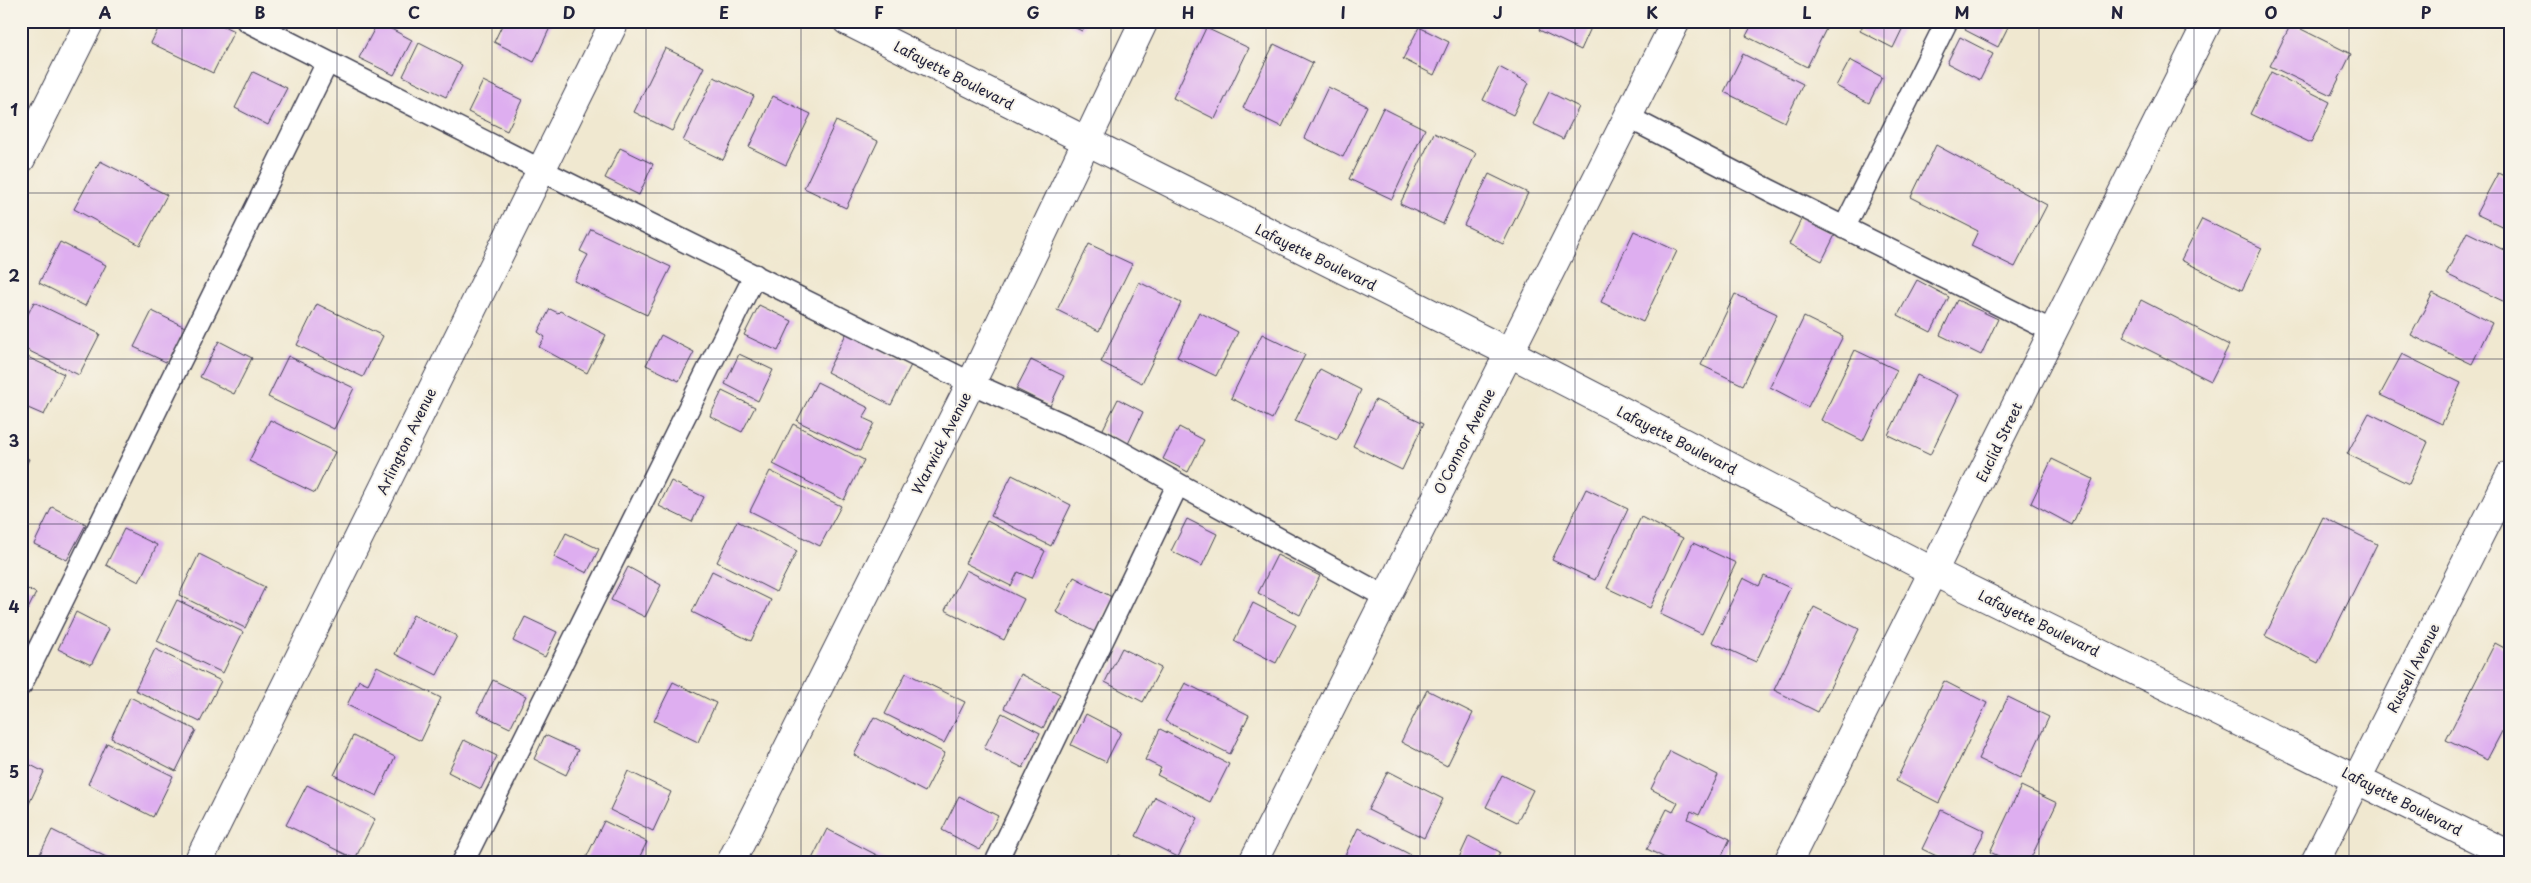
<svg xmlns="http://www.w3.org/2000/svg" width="2531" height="883" font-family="'Playpen Sans',sans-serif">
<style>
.building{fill:#deaef0}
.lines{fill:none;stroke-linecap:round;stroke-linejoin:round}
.service-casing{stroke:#414051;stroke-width:24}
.minor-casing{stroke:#414051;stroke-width:30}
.service{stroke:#fff;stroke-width:21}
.minor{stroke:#fff;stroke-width:28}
.grid{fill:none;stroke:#22223b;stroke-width:1;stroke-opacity:0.55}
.labels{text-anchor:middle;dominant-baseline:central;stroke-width:4;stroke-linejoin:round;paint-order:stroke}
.street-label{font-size:14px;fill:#22223b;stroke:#f7f3e8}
.neatline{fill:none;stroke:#22223b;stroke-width:2}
.grid-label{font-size:16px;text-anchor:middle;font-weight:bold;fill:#22223b}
</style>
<rect width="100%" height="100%" fill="#f7f3e8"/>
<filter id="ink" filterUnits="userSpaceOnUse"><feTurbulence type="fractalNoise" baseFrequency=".02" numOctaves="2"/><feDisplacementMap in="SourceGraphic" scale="10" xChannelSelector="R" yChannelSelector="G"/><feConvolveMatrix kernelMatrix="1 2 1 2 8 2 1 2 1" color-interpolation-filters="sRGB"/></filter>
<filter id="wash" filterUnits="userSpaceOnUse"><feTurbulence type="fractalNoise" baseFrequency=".0096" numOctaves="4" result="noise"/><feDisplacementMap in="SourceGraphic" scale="20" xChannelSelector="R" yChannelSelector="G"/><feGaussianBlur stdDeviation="1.12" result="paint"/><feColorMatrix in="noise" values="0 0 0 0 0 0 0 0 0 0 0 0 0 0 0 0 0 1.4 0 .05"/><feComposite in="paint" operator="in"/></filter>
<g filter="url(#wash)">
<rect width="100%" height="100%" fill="#f0e8d0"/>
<g id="blocks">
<path class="building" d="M162,21H213L234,31L213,73L151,43Z
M504,21H553L534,62L494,42Z
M1061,21H1087L1082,31Z
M1544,21H1594L1581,50L1539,30Z
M1754,21H1811L1826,29L1807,67L1746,36Z
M1865,21H1906L1893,48L1860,31Z
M1970,21H2011L1998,47L1965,30Z
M378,22L412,40L394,75L359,58Z
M2291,24L2351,54L2331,95L2270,66Z
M1419,27L1449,42L1434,75L1403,59Z
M1206,28L1249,48L1215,119L1173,98Z
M1960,37L1993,54L1980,80L1947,63Z
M419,43L462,65L446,97L403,76Z
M1274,44L1313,63L1282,127L1243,108Z
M665,48L704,67L672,131L634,112Z
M1743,54L1803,84L1785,122L1724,92Z
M1850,60L1882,77L1869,103L1836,86Z
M1499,67L1529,83L1513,115L1483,100Z
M253,72L287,88L268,125L235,108Z
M2271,72L2330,102L2311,143L2250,114Z
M714,77L754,96L723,160L683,141Z
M483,81L522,100L507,131L468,112Z
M1328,87L1367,106L1343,157L1304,138Z
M1549,92L1579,107L1563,139L1533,124Z
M773,96L811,114L786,165L749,147Z
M1383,108L1425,129L1392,199L1349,179Z
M836,121L878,141L846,208L804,188Z
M1434,133L1476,153L1443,224L1400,204Z
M1936,145L2047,205L2015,267L1971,246L1978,231L1911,197Z
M620,148L653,164L639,195L605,178Z
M100,161L167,195L140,245L74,209Z
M2498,173L2510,179V230L2476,214Z
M1489,174L1528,193L1503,244L1464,225Z
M1802,218L1835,235L1822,261L1789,244Z
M2202,219L2262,248L2242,290L2181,260Z
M591,229L671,267L647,315L574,281L588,255L580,251Z
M1634,231L1677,251L1643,322L1601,302Z
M2467,232L2510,253V298L2507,303L2446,274Z
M60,242L106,265L85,306L39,283Z
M1089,244L1132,264L1099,331L1057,310Z
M1917,280L1949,297L1931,332L1898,315Z
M1139,282L1181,303L1142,383L1101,362Z
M2433,293L2492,323L2472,364L2411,335Z
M1735,294L1777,314L1743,385L1701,365Z
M1957,300L1998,319L1981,355L1940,335Z
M2141,300L2229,345L2211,381L2123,337Z
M34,302L100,334L79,375L21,347V328Z
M317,304L383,336L363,377L297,345Z
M759,305L792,321L778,351L744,335Z
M550,309L558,313L560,311L606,335L587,373L539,347L545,337L538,332Z
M152,311L185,327L168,363L134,347Z
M1199,312L1238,332L1216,376L1177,357Z
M1804,317L1843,336L1808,407L1770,387Z
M847,332L911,365L891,405L827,372Z
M1262,334L1305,355L1272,419L1231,398Z
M661,335L694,352L679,381L646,365Z
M219,341L252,358L234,394L200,377Z
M1855,350L1897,370L1863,441L1821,420Z
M21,354L64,374L44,415L21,405Z
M739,354L773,370L758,401L725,384Z
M2402,354L2461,383L2442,424L2380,395Z
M288,356L354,388L334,429L268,397Z
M1031,360L1064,376L1050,406L1016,389Z
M1320,369L1361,390L1337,440L1295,421Z
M1917,375L1959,395L1930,455L1888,435Z
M817,382L869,408L863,418L874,423L860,451L797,421Z
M722,391L755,407L742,432L710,416Z
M1118,399L1143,412L1128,444L1102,431Z
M1375,400L1424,423L1402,470L1353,446Z
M2369,413L2428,442L2409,484L2347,454Z
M270,420L335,452L315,493L249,461Z
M793,424L864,460L844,500L773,464Z
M1179,427L1204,440L1188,472L1163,459Z
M21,456L29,459L21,476Z
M2052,459L2093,479L2072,525L2031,503Z
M770,471L841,506L820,546L750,511Z
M1012,475L1071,505L1051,546L991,516Z
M671,481L704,497L692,522L659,506Z
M1586,489L1628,509L1595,580L1552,560Z
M52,507L86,524L67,560L34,544Z
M1641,517L1683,538L1650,608L1607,588Z
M2323,517L2377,544L2318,663L2265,636Z
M1187,519L1217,534L1202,566L1171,551Z
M737,521L797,551L776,592L717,562Z
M987,521L1045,551L1032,578L1018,572L1011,586L965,563Z
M124,529L157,545L139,582L106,565Z
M566,533L599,549L587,573L554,557Z
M1693,543L1736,563L1702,634L1660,614Z
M199,554L265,587L245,628L179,595Z
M1277,555L1320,576L1300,615L1258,593Z
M628,567L661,585L645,617L611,600Z
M966,570L1024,599L1004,640L945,610Z
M712,571L771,600L751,641L692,612Z
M1764,576L1790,588L1756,662L1712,642L1743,578L1759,586Z
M1074,577L1112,597L1095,632L1056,612Z
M21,586L36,593L21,623Z
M177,600L243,632L223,673L157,641Z
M1253,603L1296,625L1276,663L1234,641Z
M1814,607L1859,629L1818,712L1774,690Z
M76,612L109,629L91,665L58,649Z
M413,615L457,636L437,675L395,654Z
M525,617L557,632L545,657L513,641Z
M2495,643L2510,651V716L2487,760L2446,740Z
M1122,648L1161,668L1143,702L1105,682Z
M155,649L221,681L200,722L135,690Z
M377,666L441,698L421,741L347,705L359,680L368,684Z
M906,673L965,702L944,743L885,714Z
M1021,674L1060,694L1043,728L1004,708Z
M493,680L526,696L510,728L477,712Z
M1944,681L1987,703L1939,803L1896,781Z
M673,682L716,703L698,742L654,721Z
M1185,683L1249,715L1230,754L1165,721Z
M1427,690L1473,713L1447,766L1401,742Z
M130,697L196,730L176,771L111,738Z
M2008,697L2049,717L2020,779L1978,759Z
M1002,713L1040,733L1023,768L984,748Z
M1086,714L1121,732L1106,762L1071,745Z
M874,717L945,753L925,792L854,755Z
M1160,729L1229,764L1210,802L1157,775L1161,768L1145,760Z
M545,735L578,750L566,775L534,759Z
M353,736L395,757L377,796L334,775Z
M464,740L497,756L481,789L448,772Z
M107,743L173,776L153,817L88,784Z
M1670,751L1718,775L1699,815L1691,811L1688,819L1730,839L1719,862H1673L1647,849L1667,809L1673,812L1678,803L1651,789Z
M21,760L44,772L27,808L21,805Z
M628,771L671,792L653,831L610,810Z
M1388,771L1443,799L1424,838L1368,810Z
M1502,775L1533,790L1517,822L1486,807Z
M307,785L375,819L355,859L286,825Z
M2021,786L2057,803L2029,862H2011L1990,852Z
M959,796L998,816L980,850L942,830Z
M1155,797L1198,818L1178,857L1136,836Z
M1941,810L1985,831L1969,862H1949L1922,849Z
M604,821L647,842L637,862H589L585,860Z
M1358,828L1413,856L1411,862H1342Z
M827,829L890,862H818L812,859Z
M52,830L116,862H36Z
M1469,836L1500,852L1495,862H1457Z
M1119,855L1131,862H1115Z
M1639,856L1651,862H1636Z"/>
</g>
</g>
<g filter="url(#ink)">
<use href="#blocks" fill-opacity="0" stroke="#414051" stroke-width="1"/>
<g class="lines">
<g class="service-casing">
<path id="service" d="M247,21L541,170L971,383L1105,443L1178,484
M1628,117L1769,190L2054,332
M1844,228L1947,21
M21,685L327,63
M463,862L755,275
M996,862L1178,484L1386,597"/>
</g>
<g class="minor-casing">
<path id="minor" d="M847,21L1508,352L1934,572L2510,855
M21,159L90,21
M198,862L615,21
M731,862L979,367L1144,21
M1253,862L1676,21
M1788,862L2208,21
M2315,862L2510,475"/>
</g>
<use href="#service" class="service"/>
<use href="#minor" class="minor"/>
</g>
</g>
<path class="grid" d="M182,21V862M337,21V862M492,21V862M646,21V862M801,21V862M956,21V862M1111,21V862M1266,21V862M1420,21V862M1575,21V862M1730,21V862M1884,21V862M2039,21V862M2194,21V862M2349,21V862M21,193H2510M21,359H2510M21,524H2510M21,690H2510"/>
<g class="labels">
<g class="street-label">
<text transform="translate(954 75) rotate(27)">Lafayette Boulevard</text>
<text transform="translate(1316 257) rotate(26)">Lafayette Boulevard</text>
<text transform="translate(1677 440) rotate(27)">Lafayette Boulevard</text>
<text transform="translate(406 441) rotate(-64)">Arlington Avenue</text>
<text transform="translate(1464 441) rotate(-63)">O'Connor Avenue</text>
<text transform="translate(1999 442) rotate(-64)">Euclid Street</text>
<text transform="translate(941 443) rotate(-63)">Warwick Avenue</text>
<text transform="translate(2039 623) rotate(26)">Lafayette Boulevard</text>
<text transform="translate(2413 668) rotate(-63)">Russell Avenue</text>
<text transform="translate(2402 801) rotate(27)">Lafayette Boulevard</text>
</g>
</g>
<rect width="2531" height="883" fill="none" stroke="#f7f3e8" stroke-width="55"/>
<rect x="28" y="28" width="2476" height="828" class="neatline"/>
<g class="grid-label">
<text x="105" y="19">A</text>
<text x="260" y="19">B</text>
<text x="414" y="19">C</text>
<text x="569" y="19">D</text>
<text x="724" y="19">E</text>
<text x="879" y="19">F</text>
<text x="1033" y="19">G</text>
<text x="1188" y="19">H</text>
<text x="1343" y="19">I</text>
<text x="1498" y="19">J</text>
<text x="1652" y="19">K</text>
<text x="1807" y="19">L</text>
<text x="1962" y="19">M</text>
<text x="2117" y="19">N</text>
<text x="2271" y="19">O</text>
<text x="2426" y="19">P</text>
<text x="14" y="116">1</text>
<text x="14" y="282">2</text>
<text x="14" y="447">3</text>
<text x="14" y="613">4</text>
<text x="14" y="778">5</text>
</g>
</svg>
